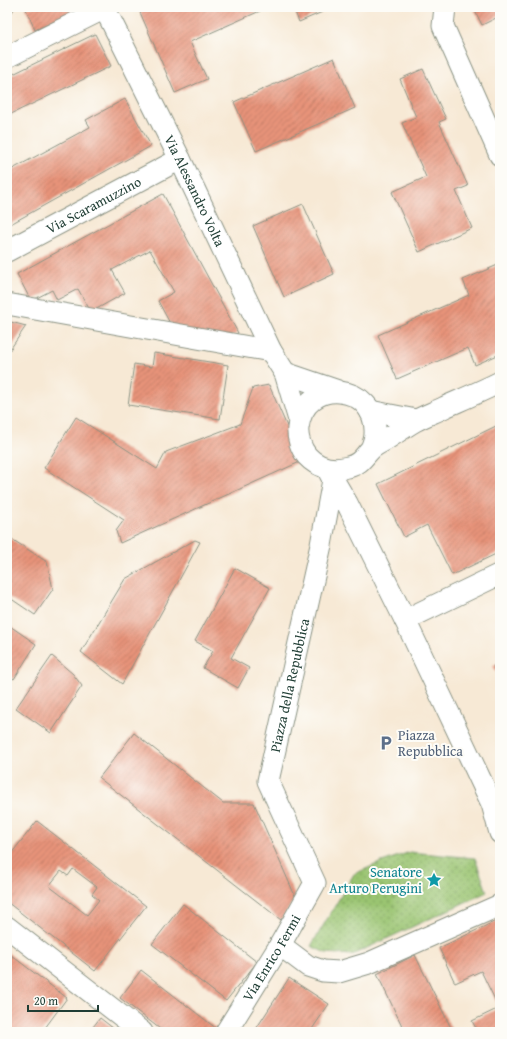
<svg xmlns="http://www.w3.org/2000/svg" width="507" height="1039" font-family="'Gentium Book Plus',serif">
<style>
.grass{fill:url(#grass-dots);stroke:#5c8052}
.building{fill:url(#building-hatch);fill-rule:evenodd}
.lines{fill:none;stroke-linecap:round;stroke-linejoin:round}
.street-casing{stroke:#8b9384;stroke-width:23}
.street{stroke:#fff;stroke-width:21}
.labels{text-anchor:middle;dominant-baseline:central;stroke-width:4;stroke-linejoin:round;paint-order:stroke}
.street-label{font-size:14px;fill:#1f3d34;stroke:#fdfcf7}
.service-label{font-size:14px;fill:#4e5e75;stroke:#fdfcf7;text-anchor:start}
.culture-label{font-size:14px;fill:#0d838f;stroke:#fdfcf7;text-anchor:end}
</style>
<defs>
<pattern id="grass-dots" width="8" height="8" patternUnits="userSpaceOnUse"><rect width="8" height="8" fill="#9ac471"/><path d="M2 2h.1M6 6h.1" fill="none" stroke="#7da05e" stroke-width="1.8" stroke-linecap="round"/></pattern>
<pattern id="building-hatch" width="6" height="6" patternUnits="userSpaceOnUse"><rect width="6" height="6" fill="#e79379"/><path d="M-1 1l2-2M0 6l6-6M5 7l2-2" fill="none" stroke="#bb7964"/></pattern>
</defs>
<rect width="100%" height="100%" fill="#fdfcf7"/>
<filter id="ink" filterUnits="userSpaceOnUse"><feTurbulence type="fractalNoise" baseFrequency=".025" numOctaves="2"/><feDisplacementMap in="SourceGraphic" scale="8" xChannelSelector="R" yChannelSelector="G"/><feConvolveMatrix kernelMatrix="1 2 1 2 8 2 1 2 1" color-interpolation-filters="sRGB"/></filter>
<filter id="wash" filterUnits="userSpaceOnUse"><feTurbulence type="fractalNoise" baseFrequency=".012" numOctaves="4" result="noise"/><feDisplacementMap in="SourceGraphic" scale="16" xChannelSelector="R" yChannelSelector="G"/><feGaussianBlur stdDeviation="0.9" result="paint"/><feColorMatrix in="noise" values="0 0 0 0 0 0 0 0 0 0 0 0 0 0 0 0 0 1.4 0 .05"/><feComposite in="paint" operator="in"/></filter>
<g filter="url(#wash)">
<rect width="100%" height="100%" fill="#f7e9d5"/>
<path class="grass" d="M410,852L475,858L487,892L352,955L326,953L311,946L354,874L382,862Z"/>
<g id="blocks">
<path class="building" d="M7,7H13L14,9L7,20Z
M25,7H83V8L35,30Z
M147,7H269L190,42L207,79L175,93L139,10Z
M293,7H334L299,22Z
M473,7H500V16L482,25Z
M95,34L111,66L7,116V77Z
M334,58L355,108L256,151L234,102Z
M423,69L446,119L439,122L468,186L456,191L472,228L419,252L392,192L426,177L402,123L416,117L400,79Z
M125,99L151,146L7,226V172L90,127L86,120Z
M163,194L238,333L222,341L172,327L158,301L174,292L150,250L112,270L125,293L91,312L78,289L57,300L52,290L31,301L17,274Z
M303,204L334,274L284,297L253,226Z
M500,264V354L475,365L468,348L397,379L378,335L469,295L463,280Z
M7,321L26,326L9,351L7,350Z
M154,353L228,365L220,419L128,405L134,364L152,367Z
M269,385L302,461L120,543L116,531L124,520L44,468L76,417L157,469L166,452L240,424L253,388Z
M500,424V552L452,575L427,525L404,537L378,484Z
M7,536L47,562L53,589L35,615L7,596Z
M195,540L200,542L122,684L81,652L125,579Z
M235,568L270,588L231,658L249,668L238,688L203,668L213,651L195,641Z
M7,624L36,644L14,679L7,675Z
M52,656L73,674L82,686L51,733L16,708Z
M500,663V680L493,666Z
M134,733L223,803H254L296,898L281,920L99,778Z
M37,821L146,906L95,971L7,902V859ZM73,869L97,887L92,894L99,900L87,915L49,886L61,871L68,876Z
M183,904L257,962L226,1001L152,944Z
M500,919V1032H478L472,1021L499,1008L481,971L455,983L439,948Z
M7,952L67,998L42,1032H7Z
M415,955L453,1032H405L377,974Z
M141,970L217,1029L214,1032H164L120,998Z
M289,978L329,1004L310,1032H254Z
M100,1018L118,1032H89Z"/>
</g>
</g>
<g filter="url(#ink)">
<use href="#blocks" fill-opacity="0" stroke="#8b9384" stroke-width="1"/>
<g class="lines">
<g class="street-casing">
<g id="street">
<path id="s1" d="M104,7L180,159L271,351L285,373L299,420"/>
<path d="M445,7L443,26L500,155"/>
<path d="M7,57L107,7"/>
<path id="s2" d="M7,251L180,159"/>
<path d="M7,304L271,351"/>
<path d="M285,373L338,391"/>
<path d="M370,411L416,420"/>
<path d="M371,449C373,444 375,439 375,434C378,383 304,375 298,428C297,437 301,449 307,456C318,468 333,471 348,467C361,464 363,457 371,449C375,445 382,442 387,439C396,433 405,427 415,421C424,416 435,412 445,407C463,399 482,391 500,382"/>
<path d="M330,474L347,503L405,620L492,804L500,833"/>
<path d="M405,620L500,574"/>
<path d="M7,927L142,1032"/>
<path d="M280,945L308,966L323,971L339,972L369,963L500,905"/>
<path id="s3" d="M226,1032L280,945L315,883L268,781L321,545L333,480"/>
</g>
</g>
<use href="#street" class="street"/>
</g>
</g>
<defs>
<g id="parking-bare" transform="scale(1.2)"><path d="M-3.5-5.5H1a3.5 3.5 0 0 1 0 7H-1V5.5H-3.5ZM-1-3.4V-.6H.8a1.4 1.4 0 0 0 0-2.8Z" fill="#5c6f8a" stroke="#fdfcf7" stroke-width="2.5" paint-order="stroke"/></g>
<g id="sight-bare" transform="scale(1.2)"><path d="M0-6L1.8-2.2L6-1.7L2.9 1.2L3.7 5.4L0 3.3L-3.7 5.4L-2.9 1.2L-6-1.7L-1.8-2.2Z" fill="#0f9aa8" stroke="#fdfcf7" stroke-width="2.5" paint-order="stroke"/></g>
</defs>
<g fill-rule="evenodd">
<use href="#parking-bare" x="386" y="743"/>
<use href="#sight-bare" x="434" y="880"/>
</g>
<g class="labels">
<g class="street-label">
<text stroke="none"><textPath href="#s1" startOffset="205">Via Alessandro Volta</textPath></text>
<text stroke="none"><textPath href="#s2" startOffset="98">Via Scaramuzzino</textPath></text>
<text stroke="none"><textPath href="#s3" startOffset="384">Piazza della Repubblica</textPath></text>
<text stroke="none"><textPath href="#s3" startOffset="87">Via Enrico Fermi</textPath></text>
</g>
<g class="service-label">
<text x="398" y="735">Piazza<tspan x="398" dy="16">Repubblica</tspan></text>
</g>
<g class="culture-label">
<text x="422" y="872">Senatore<tspan x="422" dy="16">Arturo Perugini</tspan></text>
</g>
</g>
<rect width="507" height="1039" fill="none" stroke="#fdfcf7" stroke-width="24"/>
<path d="M28 1005v6h70v-6" fill="none" stroke="#1f3d34" stroke-width="2"/>
<text x="34" y="1005" font-size="12" fill="#1f3d34" stroke="#fdfcf7" stroke-width="3" paint-order="stroke">20 m</text>
</svg>
